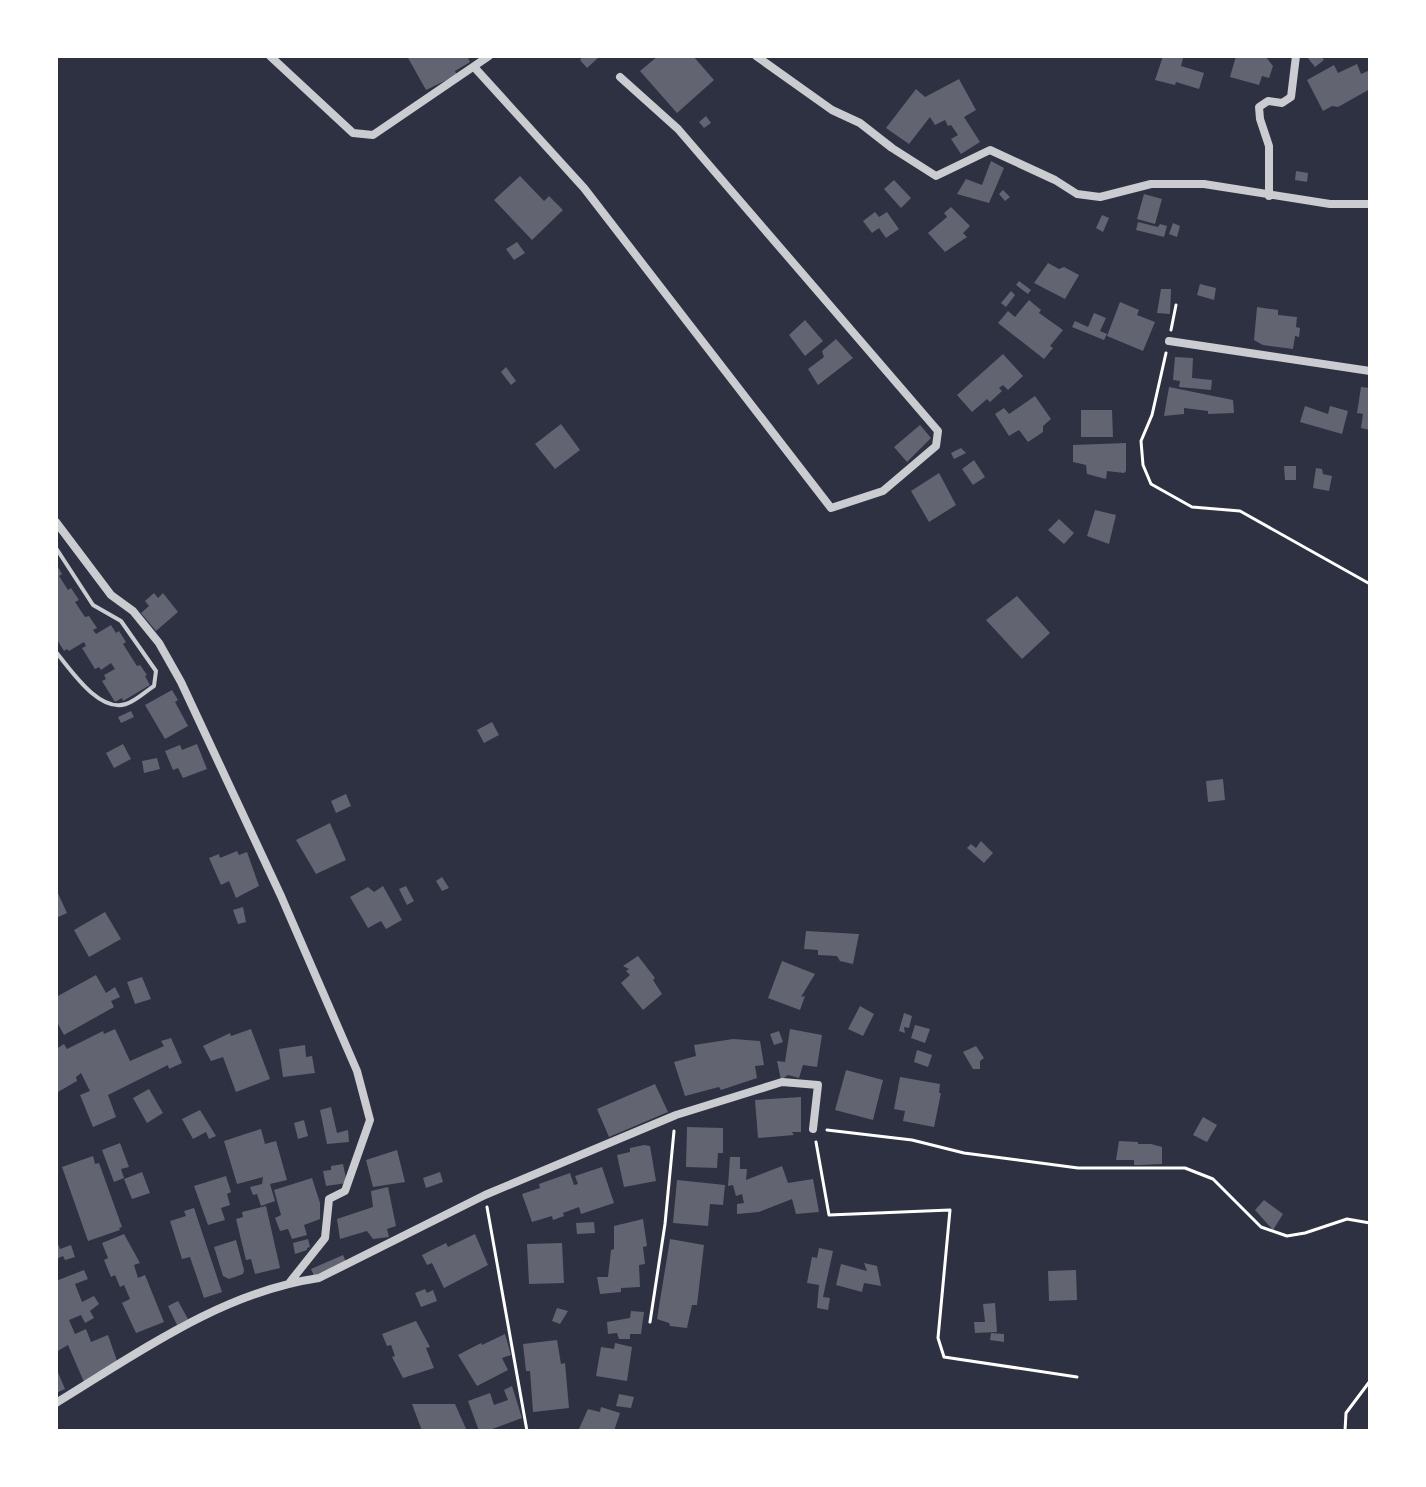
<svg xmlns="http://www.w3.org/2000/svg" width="1426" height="1487" font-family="'Sofia Sans Condensed',sans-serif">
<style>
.building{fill:#626471}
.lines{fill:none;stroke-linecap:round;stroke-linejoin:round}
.path{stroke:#fff;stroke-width:3}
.service{stroke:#caccd0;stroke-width:4}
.minor{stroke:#caccd0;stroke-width:8}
</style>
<rect width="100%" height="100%" fill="#2d3142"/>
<path class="building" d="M407,56H467L470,62L455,71L457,75L426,90Z
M583,56H600L587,68L580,60Z
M658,56H693L714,80L677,113L640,71Z
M1163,56L1183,58L1181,66L1204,73L1199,89L1176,82L1175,85L1155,80Z
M1236,56L1266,57L1273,66L1269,78L1262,76L1259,85L1230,77Z
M1309,56H1321L1324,60L1315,67L1307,57Z
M1357,64L1361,74L1370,70V89L1338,107L1332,106L1323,111L1307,80L1334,65L1338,73Z
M959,79L976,110L964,117L980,142L961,154L951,139L958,135L951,125L948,126L945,120L935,125L930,117L909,144L886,128L916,89L925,97Z
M706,116L711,123L704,128L699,122Z
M991,161L1004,168L989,203L957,194L966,179L982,185Z
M1296,171L1308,173L1307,182L1295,180Z
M520,176L544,201L549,196L563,210L532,240L494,200Z
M894,180L911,198L901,208L884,189Z
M1003,190L1010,197L1005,201L999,194Z
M1144,194L1162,199L1155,224L1137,219Z
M951,207L970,226L963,233L967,237L945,252L928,233L947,217L944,213Z
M875,212L879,217L887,212L899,229L886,238L879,228L872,233L863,221Z
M1102,215L1109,218L1103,232L1096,228Z
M1138,222L1158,227L1160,224L1167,226L1164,237L1136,230Z
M1173,223L1180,226L1177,237L1169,234Z
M517,242L525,253L514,260L506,249Z
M1048,263L1059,269L1064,267L1079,275L1065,299L1034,283Z
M1019,281L1031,290L1028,294L1016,285Z
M1200,284L1216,288L1214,300L1197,295Z
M1161,289H1171L1170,314L1157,313Z
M1011,291L1015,295L1006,307L1001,303Z
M1029,300L1041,310L1039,313L1063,330L1050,346L1053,348L1044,359L998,323L1008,311L1015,317Z
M1120,302L1139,310L1137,315L1155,322L1143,351L1107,336Z
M1257,307L1278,310V315L1297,317L1296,327L1300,328L1299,337L1295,336L1293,349L1263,345L1254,340Z
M1094,313L1106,318L1100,331L1107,334L1104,340L1072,327L1075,321L1088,327Z
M805,320L823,341L805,356L789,335Z
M836,339L853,358L818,385L808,369L824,357L822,351Z
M1003,354L1023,376L1008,390L1003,385L999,388L1002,391L990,402L987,399L972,412L957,395Z
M1175,357L1193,358L1192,378L1212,380L1211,390L1179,387L1180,381L1173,380Z
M506,367L516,381L511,385L501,372Z
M1169,387L1233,400L1234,413L1208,414V411L1184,408V414L1164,416Z
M1361,387L1370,388V430L1361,428L1363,414L1357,413Z
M1035,396L1051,419L1043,426V432L1028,442L1019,430L1009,436L995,414L1004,408L1009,414Z
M1305,406L1328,414L1330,406L1348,411L1342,434L1300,422Z
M1081,410H1112L1113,437H1081Z
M561,424L580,450L555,469L535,444Z
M920,425L931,438L907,462L894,447Z
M1126,443V471L1124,473L1107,471L1106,479L1087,474L1086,465L1073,462V445Z
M961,448L966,453L954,459L951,453Z
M974,460L985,477L973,485L962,469Z
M1284,466H1296V480H1285Z
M1316,468L1322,469L1323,474L1332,476L1329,491L1313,488Z
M939,473L956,505L929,522L911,491Z
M1095,510L1116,515L1109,544L1087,536Z
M1059,519L1074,533L1064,544L1048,530Z
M56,564L62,574L59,576L68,590L71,588L79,600L75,602L85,617L89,616L97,628L93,630L96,634L111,625L116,633L119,631L126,642L123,644L137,666L140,665L147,675L145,676L150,685L123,701L122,698L115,702L102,681L106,679L104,675L115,669L111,663L101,670L99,667L95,669L82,648L86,646L84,642L69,651L67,649L64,651L56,638Z
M154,593L158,598L163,593L178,612L156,631L141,613L149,606L145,601Z
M1017,596L1050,633L1022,659L986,620Z
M172,690L178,700L175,702L188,726L165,739L145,705Z
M131,711L134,717L121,723L118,717Z
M492,722L499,735L484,743L477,730Z
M123,744L131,759L114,768L106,753Z
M197,744L207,769L183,778L178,768L173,770L165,751L180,745L182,750Z
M157,758L160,769L144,773L142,761Z
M1223,779L1225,800L1208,802L1206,781Z
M346,794L351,806L336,813L331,801Z
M330,823L346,860L316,874L296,840Z
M981,841L993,853L984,863L967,848L971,844L976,848Z
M237,851L239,855L247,852L259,886L236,898L229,881L221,885L209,858L219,854L220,858Z
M442,877L449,888L442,891L436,881Z
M383,886L402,920L386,929L381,921L368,928L350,897L368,887L374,892Z
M406,886L414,901L407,905L399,889Z
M56,889L67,913L56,918Z
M243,907L246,922L238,924L233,910Z
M105,912L121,939L89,957L74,930Z
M806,931L859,934L853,964L840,961L837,956L818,955V950L804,949Z
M638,956L655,978L653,980L662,994L643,1010L621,983L630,975L626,971L629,969L623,966Z
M782,961L815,974L801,997L805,996L800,1010L768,998Z
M96,975L106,993L115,987L120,997L111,1001L114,1007L64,1035L56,1020V997Z
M142,977L151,999L135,1004L127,982Z
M860,1006L874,1014L863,1036L848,1029Z
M904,1013L912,1016L909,1028L904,1027L905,1033L899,1031Z
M915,1025L930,1029L925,1043L911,1038Z
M115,1029L130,1061L164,1046L161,1041L171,1038L182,1063L169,1069L168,1065L108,1095L116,1117L93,1127L80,1095L90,1091L81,1073L76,1077L77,1081L56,1093V1049L64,1044L67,1049L103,1031L104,1034Z
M251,1029L270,1079L236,1092L223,1057L211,1061L203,1046L230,1033L231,1036Z
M790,1029L822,1035L817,1067L803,1065L799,1078L788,1075L781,1080L777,1061L785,1062Z
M779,1031L783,1042L774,1045L770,1034Z
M733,1039L760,1041L764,1065L755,1066L757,1078L721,1090L719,1087L685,1096L674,1062L696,1056L694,1045Z
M305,1045L306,1057L312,1056L315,1073L283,1077L279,1049Z
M976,1046L984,1058L980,1061V1069H973L963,1052Z
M917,1050L932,1055L928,1067L914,1062Z
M846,1070L883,1080L873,1120L835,1110Z
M900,1077L940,1084L939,1093H941L934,1127L903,1121L905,1111L894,1109Z
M655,1084L668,1112L609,1137L597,1109Z
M149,1089L163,1113L147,1123L133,1098Z
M801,1097V1132H792L794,1135L758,1138L755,1100Z
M331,1107L337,1133L348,1130L349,1142L327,1144L320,1110Z
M200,1110L216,1136L209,1139L206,1132L193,1139L182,1119Z
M1203,1117L1217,1125L1207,1142L1193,1135Z
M304,1120L308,1136L298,1139L294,1123Z
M687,1127L723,1128V1153H718L717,1168L686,1167Z
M261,1129L265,1144L276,1141L287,1180L270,1184L275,1201L261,1206L257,1194L253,1195L250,1187L262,1184L263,1177L237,1184L224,1141Z
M1119,1141L1138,1142V1144H1151L1162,1147V1164L1140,1165H1134V1160H1116Z
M120,1143L129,1167L121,1169L124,1178L114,1182L102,1150Z
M644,1145L650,1146L656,1181L624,1187L617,1155L630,1152V1148Z
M397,1150L405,1182L373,1187L366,1160Z
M93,1156L95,1164L99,1163L122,1227L119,1228L120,1230L88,1241L62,1167Z
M730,1157H740V1169H747L746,1180L782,1166L788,1183L813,1179L819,1212L796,1214L792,1199L759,1212L737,1214V1204L744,1203L742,1194L736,1196L733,1185L728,1186Z
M343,1164L347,1183L326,1186L323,1171L331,1170V1166Z
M602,1167L614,1203L581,1214L579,1207L563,1213L564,1216L553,1220L552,1216L532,1222L522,1194L540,1188L539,1184L570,1173L574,1185L578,1184L575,1176Z
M142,1172L150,1193L132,1199L124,1179Z
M440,1172L443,1182L426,1188L423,1178Z
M226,1176L231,1192L227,1194L230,1205L221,1208L225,1220L208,1225L194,1186Z
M312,1178L320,1203V1219L304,1225L307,1235L292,1239L288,1229L280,1231L275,1218L281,1215L274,1190Z
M677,1180L725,1185L723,1205L710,1204L708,1226L673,1223Z
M388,1187L396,1226L387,1229L389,1237L373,1239L367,1231L340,1239L337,1219L373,1207L371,1191Z
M1264,1200L1283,1214L1273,1230L1255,1210Z
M266,1206L280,1268L255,1274L251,1259L246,1260L236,1219L243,1217L242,1212Z
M194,1208L222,1292L204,1298L190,1257L182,1259L170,1221L186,1216L184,1211Z
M643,1219L647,1246L643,1247L645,1264L639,1265L640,1287L621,1288V1292L600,1294L597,1277H608L611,1250L614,1249V1226Z
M594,1222L595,1233L577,1234L576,1223Z
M124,1234L140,1263L134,1265L138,1278L145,1275L164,1322L136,1333L122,1303L130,1299L124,1285L120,1287L115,1275L111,1277L104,1260L108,1258L102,1243Z
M475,1234L488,1265L444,1288L432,1263L427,1265L422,1255L446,1243L448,1247Z
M308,1239L310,1247L307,1248V1250L295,1254L293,1243Z
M670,1239L704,1245L697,1305H692L687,1328L670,1326L669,1323L657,1319Z
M56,1240L60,1249L71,1245L75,1257L65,1260L63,1256L56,1259Z
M236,1240L244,1270L243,1274L229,1279L223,1276L214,1247Z
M562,1243L564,1283L529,1284L527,1244Z
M819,1248L833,1251L823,1297L830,1298L828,1310L817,1308L819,1285L807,1283L812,1257L817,1258Z
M343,1255L346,1262L314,1276L311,1269Z
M864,1263L877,1266L881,1286L864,1283L862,1292L836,1285L841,1264L867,1271Z
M84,1270L88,1279L75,1284L82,1302L94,1296L99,1304L90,1311L94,1318L85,1323L81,1315L69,1320L75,1334L86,1329L91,1342L108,1335L117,1361L84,1382L68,1345L56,1352V1281Z
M1076,1270L1077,1300L1049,1301L1048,1271Z
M425,1289L427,1293L433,1290L437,1301L421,1307L415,1293Z
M178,1301L188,1319L177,1325L168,1306Z
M995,1303L997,1332L975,1333L974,1322H985L983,1304Z
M557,1308L568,1311L560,1324L552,1321Z
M631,1311L644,1312L641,1334H630V1339H619L617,1333L608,1334L607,1322L630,1318Z
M416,1321L430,1347L426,1348L434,1368L403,1378L392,1357L395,1356L391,1345L387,1346L382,1334Z
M991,1333L1004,1334V1342L990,1340Z
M505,1334L511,1355L502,1358L508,1370L477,1386L458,1355L481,1343L482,1345Z
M557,1340L561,1364L565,1363L569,1408L533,1412L530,1371H526L523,1344Z
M615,1343L632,1347L627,1381L596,1376L601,1347L614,1349Z
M56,1368L65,1389L56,1393Z
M512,1386L522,1418L487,1431H479L468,1401L490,1393L494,1405L508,1400L504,1390Z
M619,1394L634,1397L631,1408L616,1406Z
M412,1404H455L467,1431H422Z
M601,1407L620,1413L614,1431H578L588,1409L600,1412Z"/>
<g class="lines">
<path class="path" d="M1171,330L1176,305
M1166,353L1152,415L1141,441L1143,465L1151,484L1192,507L1240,511L1370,584
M827,1130L912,1140L964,1153L1078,1168H1185L1213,1179L1261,1227L1287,1236L1305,1233L1347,1219L1370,1223
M816,1142L829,1215L950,1210L938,1338L944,1357L1077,1377
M487,1207L527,1431
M650,1322L665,1224L674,1131
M1345,1431L1346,1413L1370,1381"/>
<path class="service" d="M56,548L93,605L121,621L156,671L154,686C146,691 136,701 126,704C99,713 71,670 56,652"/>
<path class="minor" d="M270,56L353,133L373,135L489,56
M756,56L832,110L860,123L892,148L936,176L990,150L1055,180L1077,194L1100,197L1151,184H1204L1330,204H1370
M475,68L584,188L831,508L883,491L936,446L938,431L678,129L620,77
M1269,196V146L1260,119L1259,107L1268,101L1282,103L1291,97L1296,56
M1169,341L1370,371
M56,522L111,595L133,611L159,643L181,682L281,896L357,1071L370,1120L345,1191L329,1199L325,1238L290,1282
M56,1403C138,1353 222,1292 319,1278L485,1195L676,1115L782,1082L818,1085L813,1129"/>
</g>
<rect width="1426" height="1487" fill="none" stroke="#ffffff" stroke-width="116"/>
</svg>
